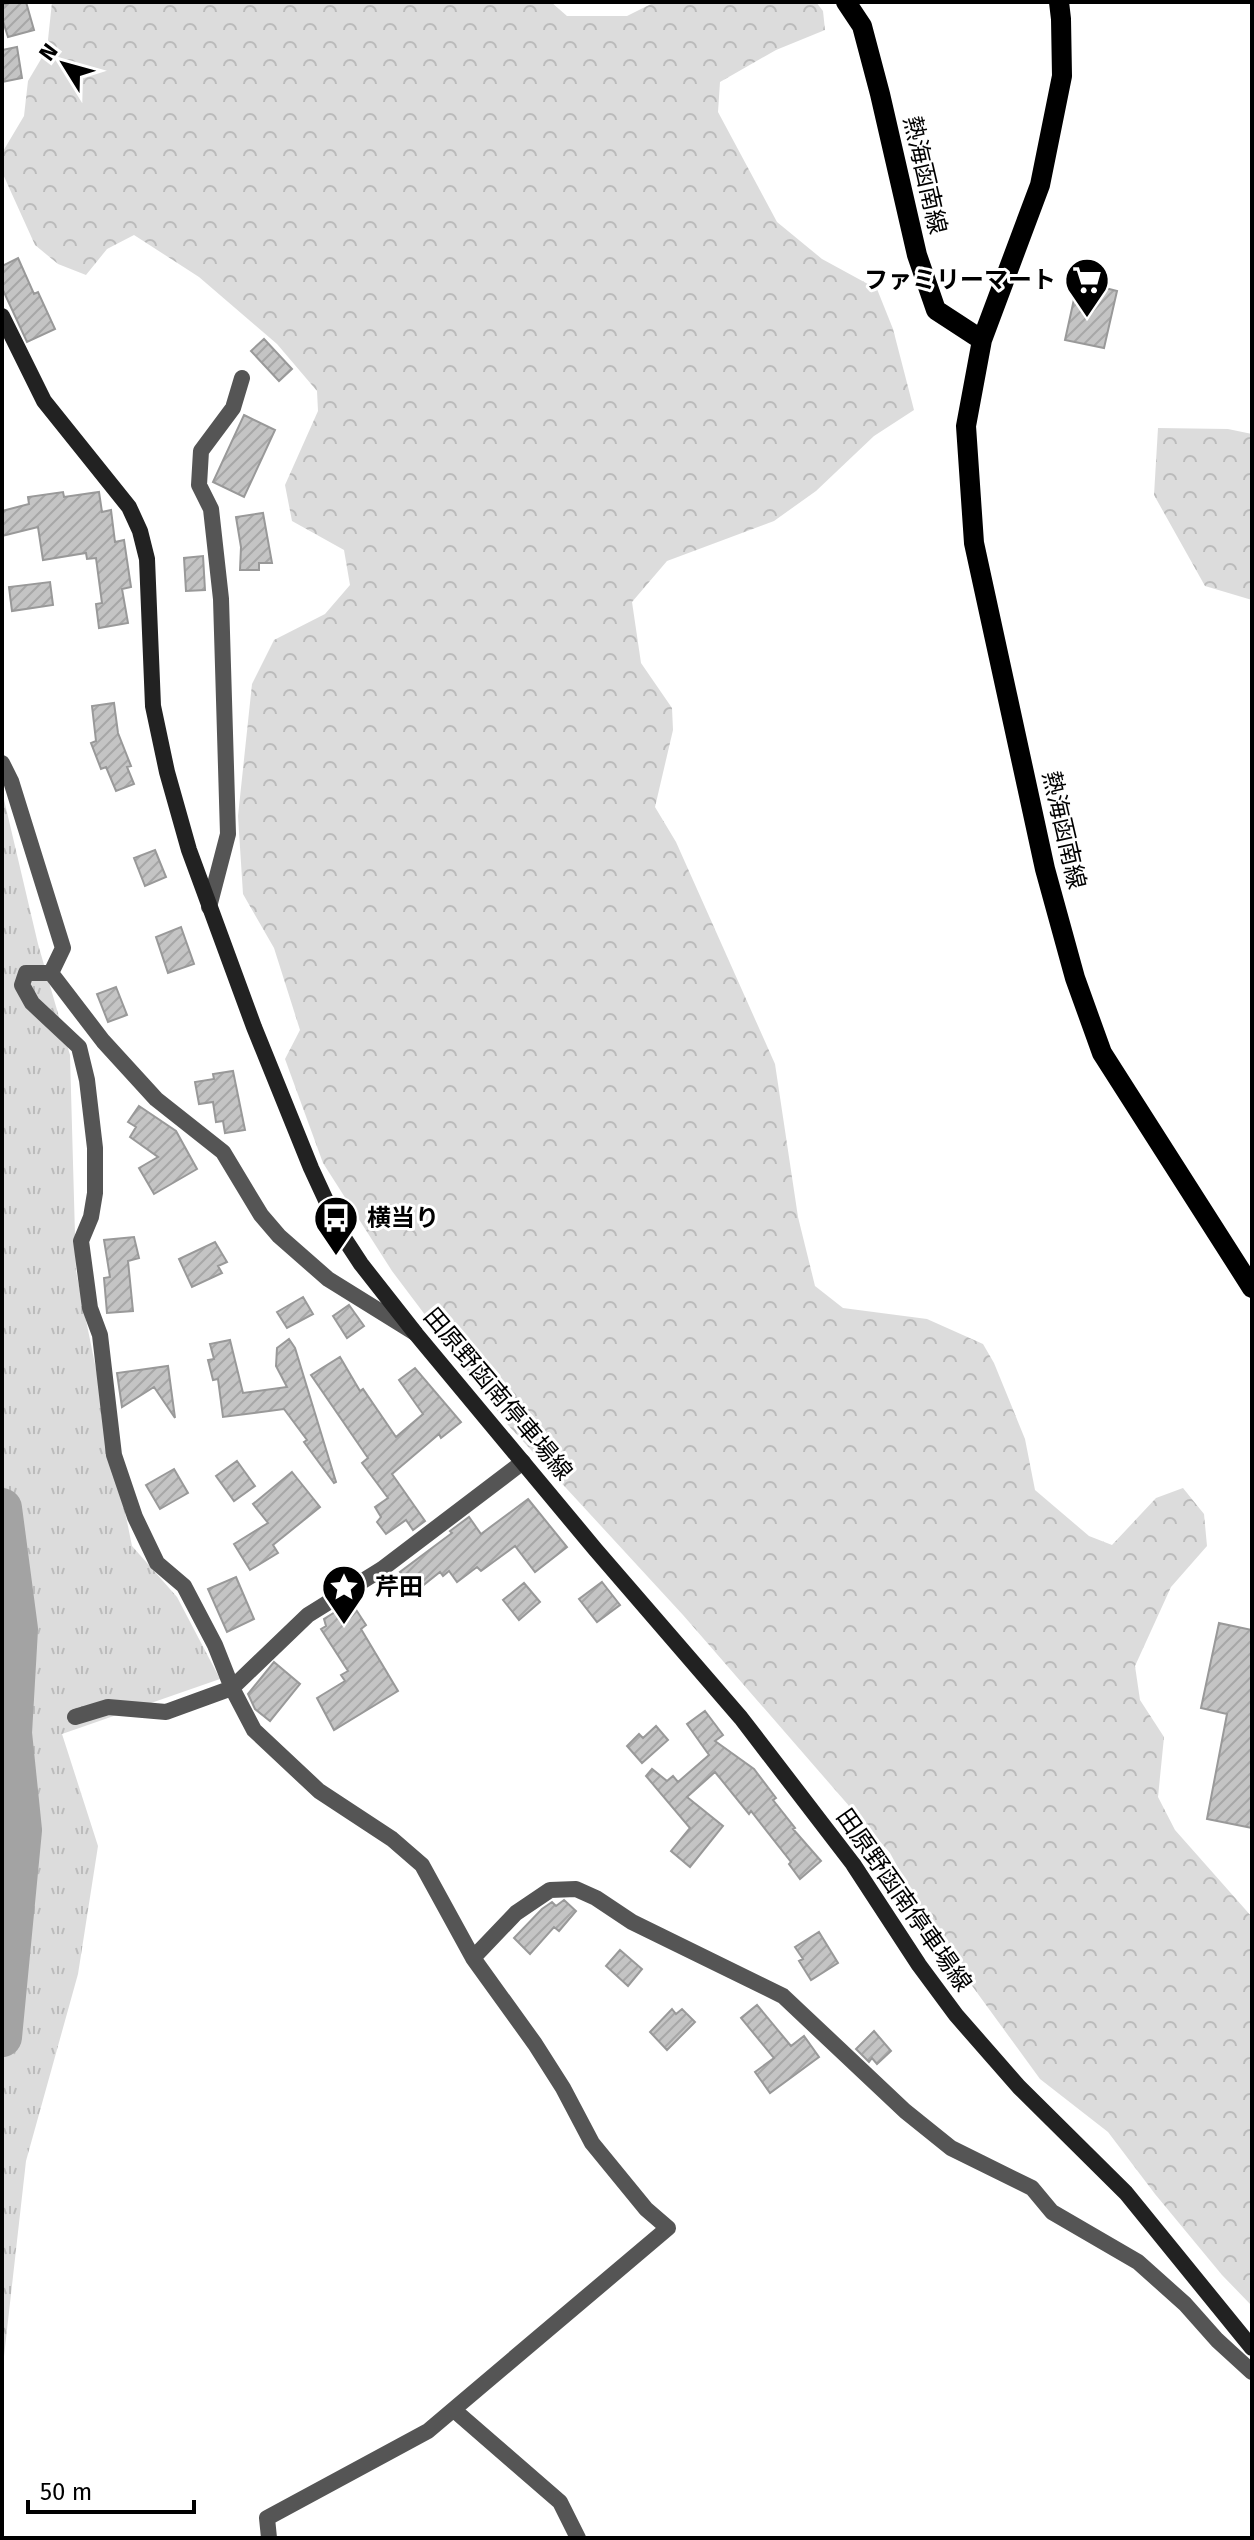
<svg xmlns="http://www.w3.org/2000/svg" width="1254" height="2540" font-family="'Fira Sans','Noto Sans JP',sans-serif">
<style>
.grass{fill:url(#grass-tufts)}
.forest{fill:url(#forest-crowns)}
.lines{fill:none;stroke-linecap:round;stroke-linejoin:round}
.river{stroke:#a3a3a3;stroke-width:40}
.building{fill:url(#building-hatch);stroke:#999;stroke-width:2}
.street{stroke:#555;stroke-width:16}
.secondary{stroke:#222;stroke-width:16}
.primary{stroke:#000;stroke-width:20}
.labels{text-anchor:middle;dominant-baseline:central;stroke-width:6;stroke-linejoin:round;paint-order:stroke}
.street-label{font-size:24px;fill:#000;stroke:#fff}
.poi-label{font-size:24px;font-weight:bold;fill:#000;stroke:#fff;text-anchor:start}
</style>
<defs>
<pattern id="grass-tufts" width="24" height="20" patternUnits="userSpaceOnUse" patternTransform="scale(2)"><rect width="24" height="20" fill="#dcdcdc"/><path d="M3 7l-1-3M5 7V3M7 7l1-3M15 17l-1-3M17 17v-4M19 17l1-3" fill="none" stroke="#bbb"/></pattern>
<pattern id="forest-crowns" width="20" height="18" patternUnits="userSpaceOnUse" patternTransform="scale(2)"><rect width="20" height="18" fill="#dcdcdc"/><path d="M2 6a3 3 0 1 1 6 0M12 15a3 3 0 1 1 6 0" fill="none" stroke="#bbb"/></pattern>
<pattern id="building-hatch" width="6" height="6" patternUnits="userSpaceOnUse" patternTransform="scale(2)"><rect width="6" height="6" fill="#c4c4c4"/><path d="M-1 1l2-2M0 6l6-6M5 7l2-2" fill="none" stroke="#a7a7a7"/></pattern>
</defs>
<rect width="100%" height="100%" fill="#fff"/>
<path class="grass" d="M2,791L38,944L70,1055L76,1271L132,1546L177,1597L220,1679L62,1734L98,1846L78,1974L26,2161L2,2374V1691L8,1635L2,1605Z"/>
<path class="forest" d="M52,2H551L567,16H627L655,2H816L823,11L825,30L776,50L720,82L718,112L777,222L822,259L877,289L893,329L914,410L874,436L816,491L774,521L667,561L632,602L641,663L672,708L673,730L655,807L676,842L775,1064L798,1217L815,1286L843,1308L927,1319L983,1344L994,1363L1025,1439L1035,1490L1089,1536L1112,1545L1156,1498L1183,1488L1204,1514L1207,1546L1171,1587L1135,1666L1140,1700L1164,1737L1158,1797L1175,1830L1252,1917V2306L1222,2275L1155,2194L1108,2132L1040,2079L935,1935L890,1853L683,1615L508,1425L392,1271L323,1163L285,1059L300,1030L274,948L243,894L238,816L252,684L274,640L325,614L350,585L344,550L292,521L285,485L318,411L317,391L277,344L199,277L134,235L107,249L86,275L58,264L35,245L2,172V153L24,116L28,81L47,49Z
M1158,428L1228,429L1252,434V600L1205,586L1154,495Z"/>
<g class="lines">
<path class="river" d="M2,1508L18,1629L12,1733L22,1830L2,2037"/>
</g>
<path class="building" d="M12,2H26L34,30L8,37L2,18V5Z
M17,47L22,78L2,82V50Z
M18,258L34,294L38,292L55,329L27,342L2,288V266Z
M1078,281L1117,291L1104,348L1065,340Z
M264,339L292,369L279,381L251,351Z
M244,415L275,430L244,497L213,482Z
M63,492L64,497L99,492L102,512L111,510L115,542L124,540L131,587L122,589L128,623L99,628L96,604L102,603L96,558L87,559L86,553L43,560L38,527L2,536V511L29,504L28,497Z
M263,513L272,563H259V570H240L241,547L236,517Z
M203,556L205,590L186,591L184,558Z
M50,582L53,605L12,611L9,587Z
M114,703L118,733L131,766L127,767L134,784L116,791L106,767L101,769L91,743L96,741L92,706Z
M155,850L166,877L145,886L134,858Z
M181,927L194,964L168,973L156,937Z
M116,987L127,1015L108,1022L97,994Z
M233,1071L245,1130L225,1133L223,1121L216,1122L213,1102L199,1104L195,1082L214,1079L213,1074Z
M139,1106L176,1131L197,1169L154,1194L139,1168L158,1157L130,1137L136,1127L128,1122Z
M134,1237L139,1258L128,1261L133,1311L107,1313L104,1278L110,1277L104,1240Z
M215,1242L227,1262L218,1266L222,1273L192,1287L179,1259Z
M303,1297L313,1314L287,1328L277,1312Z
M349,1305L364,1326L347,1338L333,1316Z
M289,1339L295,1348L336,1482L334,1483L304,1442L307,1440L284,1409L223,1417L218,1379L213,1380L208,1360L214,1359L210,1344L230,1340L243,1393L287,1387L276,1366L277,1348Z
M340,1357L360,1391L363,1389L396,1437L423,1414L399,1380L415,1368L461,1422L441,1438L439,1434L392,1474L425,1521L413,1530L406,1520L386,1534L377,1522L381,1517L375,1507L388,1498L362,1463L368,1458L311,1375Z
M168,1366L175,1418L154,1387L122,1407L117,1373Z
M237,1461L255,1486L234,1501L216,1476Z
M174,1469L188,1493L160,1509L146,1485Z
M292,1472L320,1507L273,1545L278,1553L250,1570L234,1544L268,1523L253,1504Z
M528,1499L567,1547L535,1572L515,1546L481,1571L477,1567L457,1582L449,1571L443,1576L440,1572L416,1591L400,1572L452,1533L450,1531L469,1517L481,1534Z
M236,1577L254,1619L227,1632L208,1589Z
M602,1582L620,1605L597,1622L579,1599Z
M524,1583L540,1602L519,1620L503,1600Z
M351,1602L366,1625L361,1629L398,1691L334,1730L317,1698L345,1681L341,1675L348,1671L321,1629L326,1626L324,1619Z
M1219,1623L1252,1630V1828L1207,1819L1227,1714L1201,1708Z
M274,1662L300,1684L270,1721L255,1709L248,1694Z
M705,1711L723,1735L715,1741L754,1769L776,1798L773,1800L795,1828L793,1829L821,1861L800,1879L789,1864L791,1862L751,1811L749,1814L715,1772L687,1797L723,1826L690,1867L671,1851L690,1828L646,1776L652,1769L667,1781L673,1776L678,1782L709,1755L687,1724Z
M656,1726L668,1740L642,1763L627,1746L639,1734L643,1738Z
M564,1900L576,1911L559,1931L554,1927L530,1954L514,1938L542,1909L552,1902L556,1906Z
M819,1932L838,1963L811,1980L799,1961L803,1959L795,1947Z
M620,1950L642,1969L628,1986L606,1966Z
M757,2005L791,2046L804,2036L819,2057L770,2093L755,2072L774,2058L741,2018Z
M672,2009L676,2014L682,2009L695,2022L667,2050L650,2032Z
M874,2031L891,2051L877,2064L872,2058L869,2062L856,2049Z"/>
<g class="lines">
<path class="street" d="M2,763L11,781L63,948L51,973
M209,907L228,834L221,599L211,509L199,485L201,451L233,408L242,378
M75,1717L108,1707L166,1712L232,1688L308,1615L382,1569L523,1462
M473,1958L516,1913L550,1890L576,1889L596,1898L632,1922L783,1996L905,2111L951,2148L1032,2188L1052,2212L1138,2262L1185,2304L1217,2340L1252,2372
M454,2410L560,2502L578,2538
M269,2538L267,2518L428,2431L668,2228L646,2209L592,2143L563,2088L535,2044L473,1958L422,1865L392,1839L319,1791L254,1730L232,1688L215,1645L184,1586L157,1563L135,1517L114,1455L100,1335L90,1308L81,1241L91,1217L95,1193V1148L87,1080L79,1047L32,1003L22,985L26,973H51L103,1041L156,1099L223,1152L261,1215L279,1236L328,1279L415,1333"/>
<path class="secondary" d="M2,316L44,401L129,507L140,531L147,559L153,706L167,772L189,850L254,1027L311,1168L342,1235L361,1264L416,1334L595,1549L741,1718L853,1864L919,1965L956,2015L1019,2087L1126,2193L1252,2348"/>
<path class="primary" d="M846,2L862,26L880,94L917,255L936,310L982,340
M1059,2L1061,19L1062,76L1040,185L982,340L966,426L974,543L1045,869L1075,978L1102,1053L1252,1288"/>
</g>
<defs>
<g id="supermarket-pin" transform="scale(2.3)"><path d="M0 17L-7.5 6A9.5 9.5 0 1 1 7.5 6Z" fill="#000" stroke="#fff"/><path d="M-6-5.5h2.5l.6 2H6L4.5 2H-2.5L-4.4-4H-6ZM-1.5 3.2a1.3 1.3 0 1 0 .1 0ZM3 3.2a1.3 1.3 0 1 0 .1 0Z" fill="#fff"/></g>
<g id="bus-pin" transform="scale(2.3)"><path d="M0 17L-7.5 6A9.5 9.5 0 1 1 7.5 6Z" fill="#000" stroke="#fff"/><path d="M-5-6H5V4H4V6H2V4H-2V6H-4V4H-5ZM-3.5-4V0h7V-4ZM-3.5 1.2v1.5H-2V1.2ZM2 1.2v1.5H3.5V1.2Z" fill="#fff"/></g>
<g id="sight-pin" transform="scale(2.3)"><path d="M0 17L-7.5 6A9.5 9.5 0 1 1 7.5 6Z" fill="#000" stroke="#fff"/><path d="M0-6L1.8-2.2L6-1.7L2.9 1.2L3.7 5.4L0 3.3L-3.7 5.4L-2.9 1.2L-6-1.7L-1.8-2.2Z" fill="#fff"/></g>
</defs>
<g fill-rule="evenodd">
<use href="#supermarket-pin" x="1087" y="280"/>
<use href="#bus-pin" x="336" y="1218"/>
<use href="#sight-pin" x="344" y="1587"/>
</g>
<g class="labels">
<g class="street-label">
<text transform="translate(925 175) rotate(77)">熱海函南線</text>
<text transform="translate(1064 830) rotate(77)">熱海函南線</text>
<text transform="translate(498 1394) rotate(50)">田原野函南停車場線</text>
<text transform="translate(904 1900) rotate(55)">田原野函南停車場線</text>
</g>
<g class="poi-label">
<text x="1056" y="280" text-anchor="end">ファミリーマート</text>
<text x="367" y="1218">横当り</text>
<text x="375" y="1587">芹田</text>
</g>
</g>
<rect width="1254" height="2540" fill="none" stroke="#000000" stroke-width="8"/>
<g transform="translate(64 64) rotate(307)" stroke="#ffffff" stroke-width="6" paint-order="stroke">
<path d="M0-6L14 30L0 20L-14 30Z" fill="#000000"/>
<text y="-12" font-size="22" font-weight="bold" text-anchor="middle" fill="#000000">N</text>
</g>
<path d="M28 2500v12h166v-12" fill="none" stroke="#000000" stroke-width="4"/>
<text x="40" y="2500" font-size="24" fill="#000000" stroke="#ffffff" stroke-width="6" paint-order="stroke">50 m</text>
</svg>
